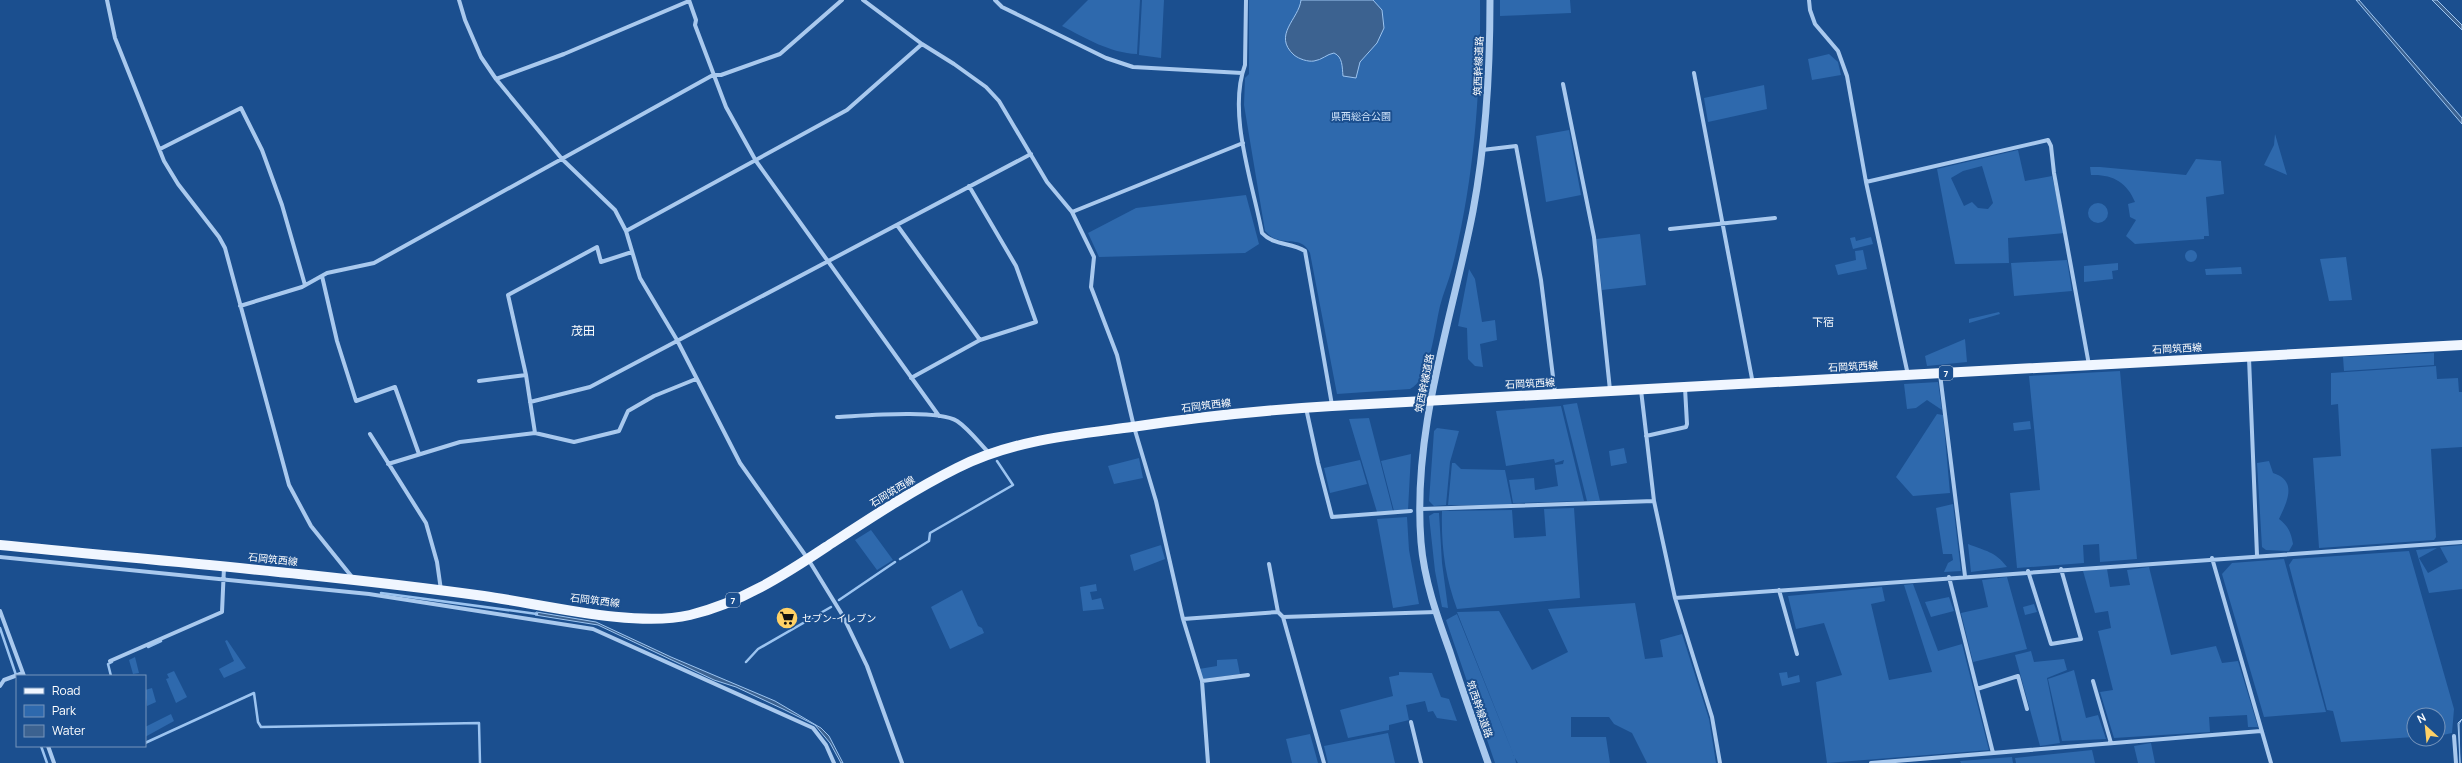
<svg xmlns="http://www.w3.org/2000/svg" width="2462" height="763" font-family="Manrope,'Noto Sans JP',sans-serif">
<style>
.green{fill:#2e69ad;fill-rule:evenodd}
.water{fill:#3c6290;stroke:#9cc4f0}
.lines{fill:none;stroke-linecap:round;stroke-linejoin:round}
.stream{stroke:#9cc4f0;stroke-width:2.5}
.minor{stroke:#a9c9ee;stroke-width:4}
.tertiary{stroke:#a9c9ee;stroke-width:7}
.primary{stroke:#f0f6ff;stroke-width:10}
.labels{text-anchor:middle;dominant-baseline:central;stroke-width:4;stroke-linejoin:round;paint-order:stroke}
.shield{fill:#1b4f8f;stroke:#bbcadd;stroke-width:1}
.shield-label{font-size:9px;font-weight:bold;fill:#fff}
.street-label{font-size:10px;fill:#fff;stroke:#1b4f8f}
.park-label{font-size:10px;fill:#cfe3fa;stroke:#1b4f8f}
.poi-label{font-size:10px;fill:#fff;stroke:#1b4f8f;text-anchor:start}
.neighbourhood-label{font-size:11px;fill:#fff;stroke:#1b4f8f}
.quarter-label{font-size:12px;fill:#fff;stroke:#1b4f8f}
</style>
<rect width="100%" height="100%" fill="#1b4f8f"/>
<path class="green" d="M1088,0H1140L1137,54C1110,53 1085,38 1062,26Z
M1142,0H1164L1161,58L1139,55Z
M1249,0H1480C1481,90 1474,181 1452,268C1449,281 1443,293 1440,306C1435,326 1430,380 1410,389L1337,394L1310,253C1302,237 1290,244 1276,239C1272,238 1268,234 1265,231L1244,105L1245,78L1249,74Z
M1500,0H1570L1571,13L1500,16Z
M1829,54L1838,62L1841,75L1812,80L1808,59Z
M1764,85L1767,109L1708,122L1704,98Z
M1569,130L1581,195L1546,202L1536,136Z
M2275,134L2287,175L2264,165L2274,145Z
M2018,150L2025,181L2052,176L2065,233L2008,238L2009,263L1955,264L1937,169ZM1982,166L1993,203L1988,209L1978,208L1972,202L1964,206L1951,178L1963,171Z
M2196,159L2221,161L2224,194L2206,197L2209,236H2204V239L2135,244L2126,236L2136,220L2130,217L2128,204L2135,202C2127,182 2112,174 2091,175L2090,167H2100L2186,175Z
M1246,195L1259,244L1245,253L1099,257L1088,233L1136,208Z
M2088 213a10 10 0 1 1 20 0a10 10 0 1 1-20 0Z
M1640,234L1646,285L1602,290L1596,239Z
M1855,237L1856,241L1871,237L1873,244L1853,249L1850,238Z
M2185 256a6 6 0 1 1 12 0a6 6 0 1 1-12 0Z
M1863,250L1867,269L1838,275L1835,265L1856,260L1855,251Z
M2346,257L2352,300L2329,301L2320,259Z
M2067,260L2072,291L2014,296L2011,263Z
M2118,263V270L2112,271L2113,279L2084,282V266Z
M2241,267L2242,274L2206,275L2205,269Z
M1469,269L1475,279L1482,322L1495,320L1497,340L1480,344L1483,367L1475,366L1468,359L1467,328L1458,326Z
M1999,312L2000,314L1969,323V319Z
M1965,339L1967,362L1927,366L1925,356Z
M2434,353V365L2344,371L2343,357Z
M2436,366L2437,379L2458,378L2459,392H2462V447L2431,449L2436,537L2434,540L2319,548L2313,458L2341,456L2338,404L2331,405V373Z
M2120,371L2137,559L2100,562L2099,544L2083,545L2084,563L2017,568L2010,493L2040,490L2029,376Z
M1938,382L1942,410L1927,400L1916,408L1907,409L1904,384Z
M1577,403L1600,501H1587L1563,405Z
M1561,406L1584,501L1513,503L1509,480L1534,478L1535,490L1558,486L1555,465L1563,464L1564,460L1555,463L1554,459L1506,466L1496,411Z
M1937,414L1943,415L1950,493L1913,496L1896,477Z
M1369,418L1393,511L1377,512L1349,419Z
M2030,421L2031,429L2014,431L2013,423Z
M1437,428L1459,431L1450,462L1446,505L1434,506L1429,501L1434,431Z
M1624,448L1627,463L1611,466L1609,451Z
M1411,454L1408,510L1394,511L1381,461Z
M1139,458L1143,478L1114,484L1108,466Z
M1360,460L1367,484L1330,493L1324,468Z
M2269,461L2273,473C2298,481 2287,502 2279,519C2288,526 2291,532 2293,544L2289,551L2266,550L2262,547L2257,463Z
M1452,463H1455L1461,469L1505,470L1512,505H1448Z
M1953,504L1961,571L1944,572L1948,563L1953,560L1952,554H1943L1936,508Z
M1574,508L1580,598L1457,609C1445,577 1441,546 1442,511L1512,510L1514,538L1546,536L1544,509Z
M1434,513H1439L1442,563L1448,608L1442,607L1435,571L1429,516Z
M1407,517L1409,550L1419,604L1393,608L1377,519Z
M871,530L893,560L877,570L855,540Z
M1968,544C1985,551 1995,551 2007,567L1971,572Z
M1161,545L1165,559L1134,571L1130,555Z
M2462,545V589L2429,593L2416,550L2437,548L2419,558L2428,573L2448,562L2440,547Z
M2409,551L2454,709L2452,733L2438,736V715H2414V737L2341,742L2333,711L2327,710L2289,565L2293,559Z
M2284,559L2326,712L2264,717L2222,574L2232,563Z
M2149,567L2171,655L2216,646L2222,663L2238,661L2258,727H2248L2247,715L2209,717L2210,732L2114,738L2100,692L2113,690L2098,631L2111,628L2108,611L2095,613L2083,571L2107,569L2110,587L2130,585L2127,570Z
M2007,577L2027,649L1973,662L1961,613L1988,607L1982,580Z
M1096,584L1097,591L1090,592L1092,600L1101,598L1104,609L1083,611L1080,587Z
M1913,584L1938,651L1962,644L1989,750L1827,763L1816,682L1842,675L1824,623L1796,629L1788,596L1882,587L1885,601L1871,604L1889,680L1932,672L1904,585Z
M962,590L978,626L982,628L984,633L950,649L931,607Z
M1949,597L1954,611L1931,617L1925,602Z
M1635,603L1645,659L1663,657L1660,640L1682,634L1709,719L1716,763H1647L1632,733L1614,724L1609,717H1571V737H1606L1610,763H1518L1515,758L1516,763H1495L1446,620L1457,614L1514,756L1457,612L1499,611L1532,670L1568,652L1548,609Z
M2034,604L2037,612L2025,615L2023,607Z
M227,640L246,668L224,678L219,669L234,661L225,641Z
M2031,651L2034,662L2064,659L2067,670L2047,678L2060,743L2040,746L2015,655Z
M135,657L139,673L133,674L129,660Z
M1237,659L1240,674L1203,679L1199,669L1217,666V660Z
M2074,670L2086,718L2098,715L2106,739L2062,741L2048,679Z
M174,671L187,697L176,703L166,679L169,678L167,674Z
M1399,672L1432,673L1441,697L1449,699L1457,721L1437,718L1433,711L1428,712L1425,701L1406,705L1409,720L1389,725V730L1348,738L1340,710L1393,696L1389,677L1399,675Z
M1787,672L1788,678L1799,675L1800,682L1782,686L1779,673Z
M152,688L156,702L147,706L145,690Z
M171,714L174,721L145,737V727Z
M1388,733L1395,763H1328L1324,746Z
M1310,734L1318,763H1292L1286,739Z
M2151,743L2155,763H2138L2134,746Z
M2092,750L2095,763H2016L2015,758Z
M2012,757L2013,763H1961L1960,761Z"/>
<path class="water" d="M1301,0H1373L1382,10L1384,28L1377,43L1360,62L1356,78L1343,76C1342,67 1343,57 1334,53C1327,54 1322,60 1314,61C1308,62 1299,59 1294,55C1272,35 1299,19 1301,0Z
M2356,0H2359L2462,118V124Z
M2432,0H2437L2462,25V30Z
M536,612L596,622L671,657L775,701L821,728L829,736L843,763H841L830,743L815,725L783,709L736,687L714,680L598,625L535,615Z
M2462,719L2459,724L2460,763L2458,723Z"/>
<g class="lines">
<path class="stream" d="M900,559L929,541L930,533L1013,485L997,461
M381,593L537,614
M839,600L895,562
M0,628L16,675
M148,647L161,641
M746,662L758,649L831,607
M111,676L108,664L112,662
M145,743L254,693L258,722L261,727L479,723L480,763
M41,746L47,763"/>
<path class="minor" d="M107,0L115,38L164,161L178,184L219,237L225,248L289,485L311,526L352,577
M459,0L465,20L481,57L496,79L562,159L615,210L626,231L640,278L677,340L740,463L808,559L843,616L867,666L902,763
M689,0L696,20L695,25L726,107L756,161L939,416
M863,0L922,44L954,64L986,87L999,101L1047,182L1072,212L1094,257L1091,287L1117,355L1134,427L1156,501L1183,619L1202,681L1208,763
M995,0L1002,7L1106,58L1133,67L1242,73
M1246,0L1245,65C1227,113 1253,184 1262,233C1274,246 1291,242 1305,251L1332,405
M1809,0L1810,10L1815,24L1838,51L1847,76L1866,182L1908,375
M1694,73L1753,384
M496,79L564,54L689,1
M1563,84L1594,237L1610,390
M160,149L241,108L262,150L282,205L305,285
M1482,150L1516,146L1541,280L1555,393
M1866,182L2048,140L2051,146L2054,173L2089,365
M1072,212L1243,143
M897,225L980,340
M1670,229L1775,218
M626,231L847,110L922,44
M322,276L337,341L356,401L395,387L419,454
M240,306L302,287L327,273L374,263L713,75H721L780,54L842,0
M2249,358L2257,555
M1940,374L1965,576
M911,378L980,340L1036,322L1016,266L969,186
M479,381L526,375
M1641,390L1654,501L1675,598L1712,717L1720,763
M530,402L590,387L1031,154
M1306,408L1318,463L1332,517L1411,511
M837,417C861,416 937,409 957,421C969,429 980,444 990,454
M535,433L526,375L508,295L597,247L601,262L632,252
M370,434L426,523L437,562L441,590
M1646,436L1686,427L1687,424L1685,388
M388,464L460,442L535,433L574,442L619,431L628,411L654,396L696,379
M1421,509L1654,501
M0,557L369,594L593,629L813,728L826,745L834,763
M2212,558L2271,763
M1269,564L1278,612
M2028,571L2051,644L2081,639L2061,569
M1949,577L1993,753
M1779,590L1797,654
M1675,598L2462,542
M0,611L24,676
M1283,617L1436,612
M1183,619L1278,612L1283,617L1324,763
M110,661L222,612L224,567
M1202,681L1248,675
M2093,681L2111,743
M0,686L4,680L23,673
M1977,689L2018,676L2027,709
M1411,722L1421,763
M2454,736L2456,763
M48,746L54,763
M1871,763L2261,731"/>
<path class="tertiary" d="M1488,763C1475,726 1462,689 1450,652C1437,616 1424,580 1421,542C1412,429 1452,320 1473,211C1486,142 1490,70 1490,0"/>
<path class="primary" d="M0,545C161,561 323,574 484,596C542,604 634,628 690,615C740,603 784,575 826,547C869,519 911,491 957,468C1012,440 1072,435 1132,427C1198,417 1265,410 1332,406L2462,345"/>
</g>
<defs>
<g id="supermarket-disc" transform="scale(1.15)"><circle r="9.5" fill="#ffd166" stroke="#1b4f8f"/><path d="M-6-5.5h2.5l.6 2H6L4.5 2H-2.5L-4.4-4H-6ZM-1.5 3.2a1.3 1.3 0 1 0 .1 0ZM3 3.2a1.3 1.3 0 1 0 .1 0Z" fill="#111"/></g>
</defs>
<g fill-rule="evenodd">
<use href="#supermarket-disc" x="787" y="618"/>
</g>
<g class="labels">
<g class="shield">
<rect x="1939" y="366" width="14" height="14" rx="3"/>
<rect x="726" y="593" width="14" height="14" rx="3"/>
</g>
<g class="shield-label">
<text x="1946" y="373">7</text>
<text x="733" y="600">7</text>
</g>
<g class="street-label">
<text transform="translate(1478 66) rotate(-88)">筑西幹線道路</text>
<text transform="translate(2177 348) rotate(-3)">石岡筑西線</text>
<text transform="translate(1853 366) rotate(-3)">石岡筑西線</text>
<text transform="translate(1424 383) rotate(-79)">筑西幹線道路</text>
<text transform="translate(1530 383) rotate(-3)">石岡筑西線</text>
<text transform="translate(1206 405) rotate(-7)">石岡筑西線</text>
<text transform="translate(892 491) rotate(-31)">石岡筑西線</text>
<text transform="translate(273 559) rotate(6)">石岡筑西線</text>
<text transform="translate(595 600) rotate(7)">石岡筑西線</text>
<text transform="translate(1480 709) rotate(71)">筑西幹線道路</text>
</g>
<g class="park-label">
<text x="1361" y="116">県西総合公園</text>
</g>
<g class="poi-label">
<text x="802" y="618">セブン-イレブン</text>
</g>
<g class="neighbourhood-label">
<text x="1823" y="321">下宿</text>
</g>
<g class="quarter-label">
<text x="583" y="330">茂田</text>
</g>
</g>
<rect x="16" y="675" width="130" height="72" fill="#1b4f8f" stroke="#7695bc"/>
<rect x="24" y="688" width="20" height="6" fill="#f0f6ff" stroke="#7695bc"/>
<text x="52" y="695" font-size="12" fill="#ffffff">Road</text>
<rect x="24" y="705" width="20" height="12" fill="#2e69ad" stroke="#7695bc"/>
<text x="52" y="715" font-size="12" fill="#ffffff">Park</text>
<rect x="24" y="725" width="20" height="12" fill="#3c6290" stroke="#7695bc"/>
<text x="52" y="735" font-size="12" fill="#ffffff">Water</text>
<g transform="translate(2426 727) rotate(333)"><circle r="19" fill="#1b4f8f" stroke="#7695bc"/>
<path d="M0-3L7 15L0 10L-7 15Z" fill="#ffd166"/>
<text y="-6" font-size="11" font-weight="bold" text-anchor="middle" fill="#ffffff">N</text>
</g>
</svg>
